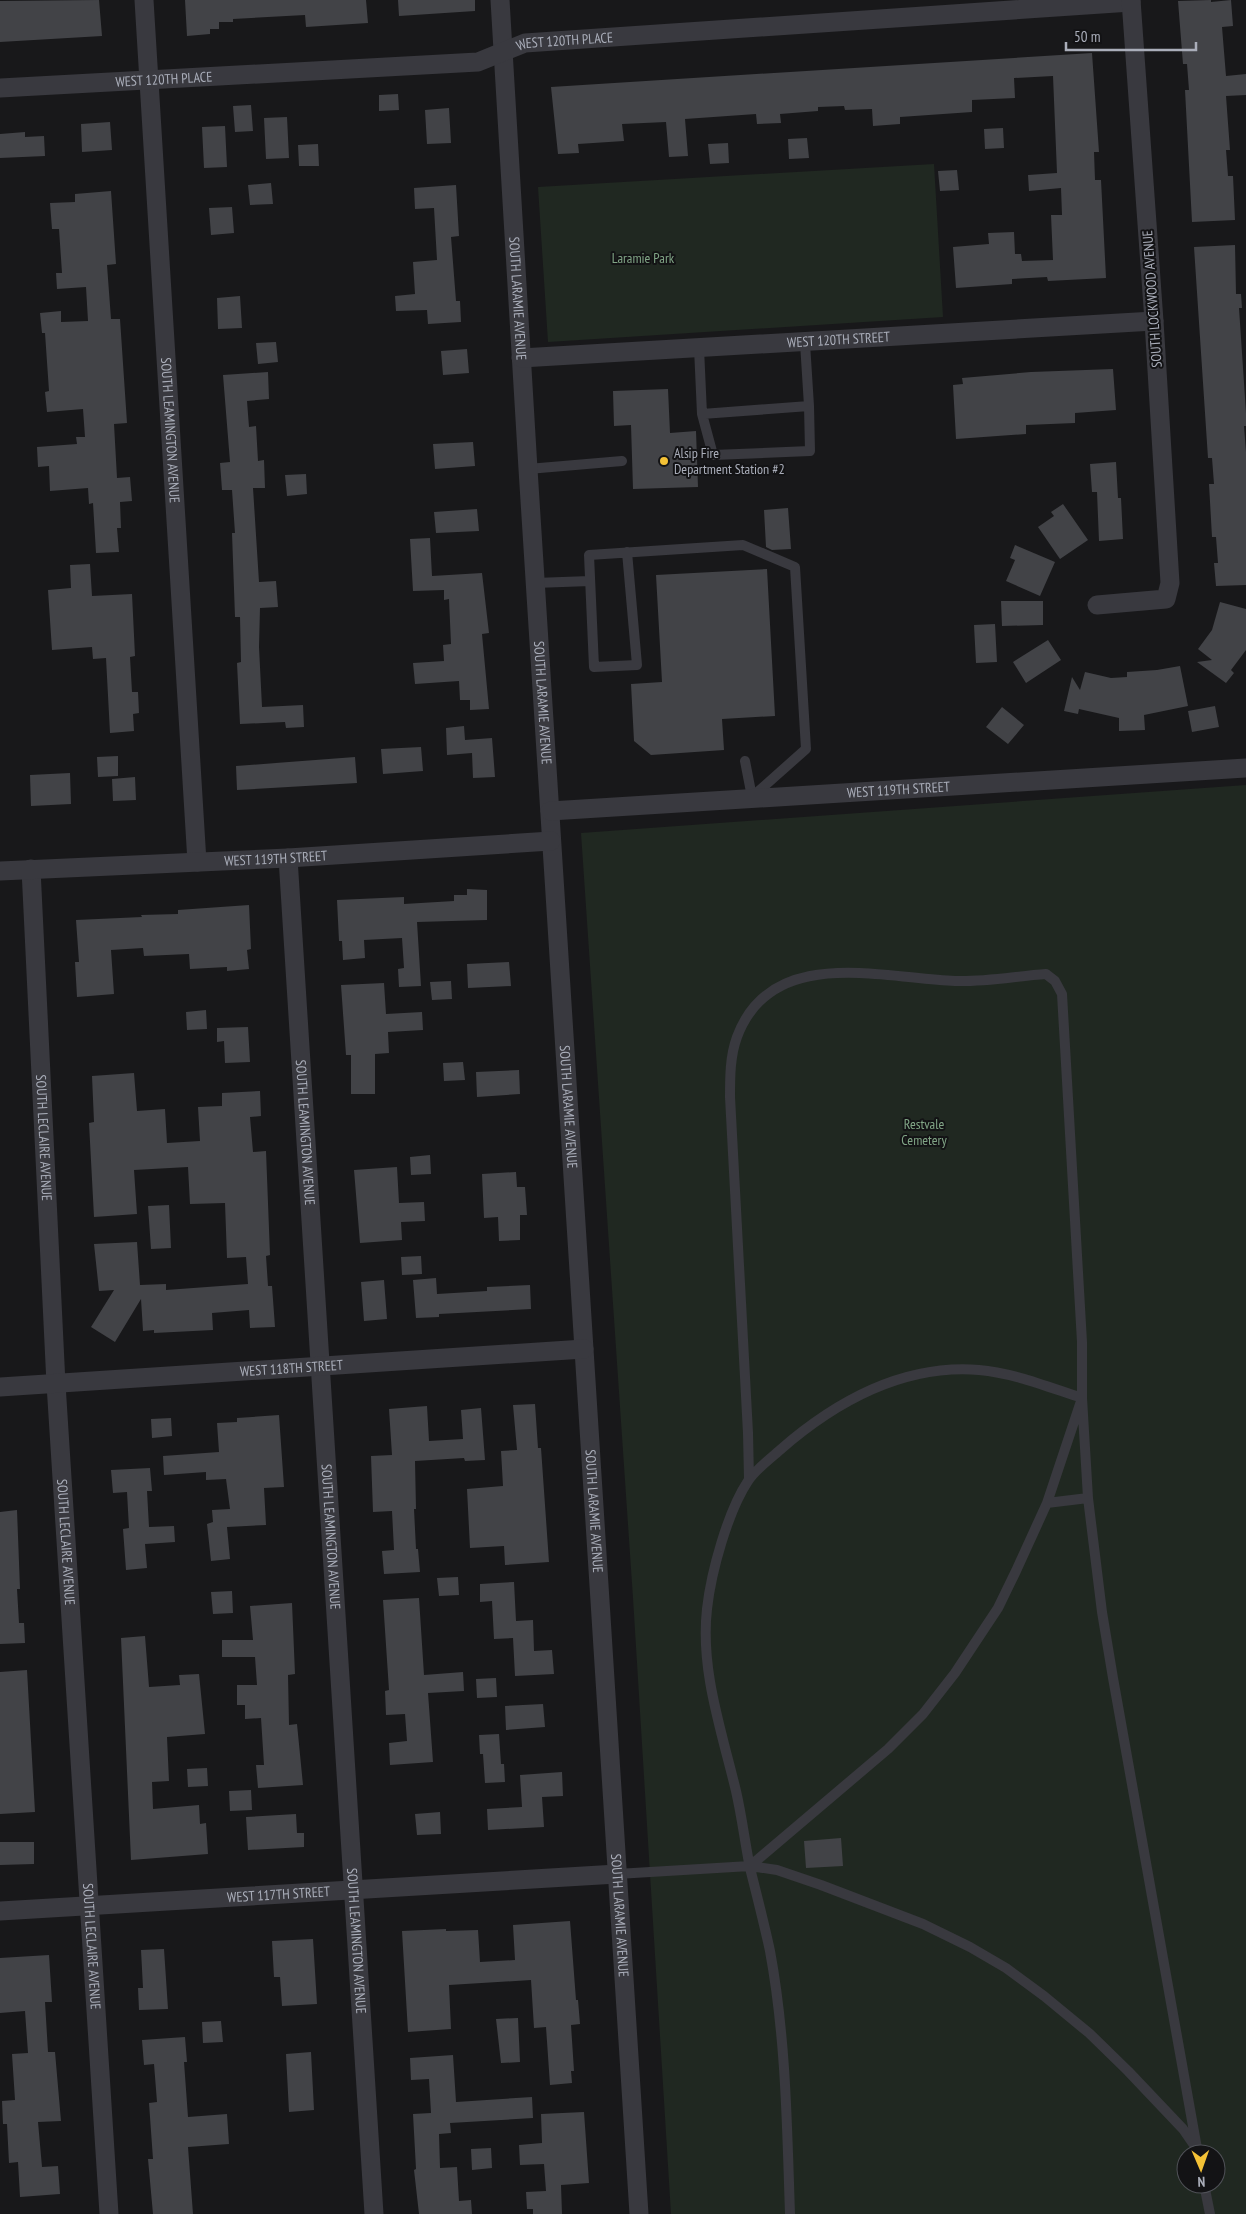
<svg xmlns="http://www.w3.org/2000/svg" width="1246" height="2214" font-family="'PT Sans Narrow',sans-serif">
<style>
.green{fill:#202821;fill-rule:evenodd}
.building{fill:#424347}
.lines{fill:none;stroke-linecap:round;stroke-linejoin:round}
.lane{stroke:#39393f;stroke-width:10}
.street{stroke:#39393f;stroke-width:19}
.poi-dot{fill:#f4c236;stroke:#131315;stroke-width:2}
.labels{text-anchor:middle;dominant-baseline:central;stroke-width:4;stroke-linejoin:round;paint-order:stroke}
.street-label{font-size:14px;fill:#aaaeba;stroke:#131315}
.park-label{font-size:14px;fill:#81a586;stroke:#131315}
.poi-label{font-size:14px;fill:#aaaeba;stroke:#131315;text-anchor:start}
</style>
<rect width="100%" height="100%" fill="#18181a"/>
<path class="green" d="M934,164L943,317L548,342L538,187Z
M1246,785V2214H671L633,1598L581,833ZM1186,2154H1216V2184H1186Z"/>
<path class="building" d="M99,0L102,36L0,42V1Z
M185,0H366L368,23L306,27L305,15L233,19V22H219V29H210V34L187,36Z
M398,0H475V11L399,16Z
M1211,0V2L1231,0L1233,26L1222,27L1226,76L1246,74V95L1226,96L1230,150H1226L1228,176H1233L1235,220L1192,222L1185,90H1189L1187,64H1183L1178,1Z
M1092,53L1099,152H1094L1095,180H1101L1106,278L1048,281L1047,277L1012,279V284L956,288L953,247L989,244L988,233L1014,232L1015,254H1021L1022,261L1053,260L1051,215H1062L1061,188L1029,191L1028,175L1057,173L1053,76L1014,78L1015,98L972,100V112L900,117V124L873,126L872,109L845,110L844,106L818,107V111L780,114L781,123L757,124L756,114L685,119L688,156L669,157L666,122L622,124L624,141L578,144L579,153L558,154L551,87Z
M398,94L399,110L379,111V95Z
M251,105L253,131L235,132L233,106Z
M449,108L451,143L427,144L425,110Z
M287,117L289,158L266,159L264,118Z
M110,122L112,150L82,152L81,124Z
M225,126L227,167L204,168L202,127Z
M1003,128L1004,148L985,149L984,129Z
M25,132V137L44,136L45,156L0,158V134Z
M807,138L809,158L789,159L788,139Z
M728,143L729,163L710,164L708,144Z
M318,144L319,166H299L298,145Z
M957,170L959,190L940,191L938,171Z
M271,183L273,204L250,205L248,185Z
M456,185L459,236L451,237L456,301H460L461,322L428,324L427,310L396,311L395,296L415,294L413,262L437,260L434,208L415,209L414,188Z
M111,191L116,264L107,265L111,319H120L127,423L114,424L117,478L130,477L132,501L120,502L121,528H117L119,552L96,553L93,503L89,504L88,488L50,491L49,466L38,467L37,447L77,444L76,437H85L83,409L47,412L45,392L49,391L45,333H42L40,313L61,311V322L88,321L86,287L57,289L56,273H62L59,229H52L50,203L75,202V194Z
M232,207L234,233L211,235L209,208Z
M1235,245L1236,294H1241L1242,308H1239L1246,413V426H1244L1246,452V585L1216,586L1214,563H1218L1216,537H1212L1209,484H1214L1212,458H1208L1194,247Z
M240,296L242,328L218,329L217,298Z
M276,342L278,362L258,364L256,343Z
M467,349L469,373L443,375L441,351Z
M1113,369L1116,410L1075,413V423L1026,425V434L956,439L953,385L963,384L962,378L1031,372Z
M268,372L269,399L247,401L249,427L256,426L258,461L264,460L265,488H253L259,582L276,581L278,607L260,608L259,647L262,707L303,705L304,727L286,728L285,722L240,724L237,663L241,662L240,617H235L232,533H235L232,490H222L220,463L230,462L223,375Z
M668,389L670,433L696,431L698,487L633,489L631,425L614,426L613,391Z
M473,442L475,466L435,469L433,444Z
M1116,462L1118,498H1121L1123,539L1099,541L1097,492H1092L1090,464Z
M306,474L307,494L287,496L285,475Z
M1063,504L1088,540L1060,559L1038,527L1054,516L1051,512Z
M788,508L791,549L772,550L766,547L764,510Z
M477,509L479,531L436,533L434,512Z
M430,538L432,576L482,573L489,633L482,634L489,709L470,710V700H460L459,681L415,684L413,663L444,661L443,645L451,644L449,599L444,600V590L413,591L410,539Z
M1015,545L1055,562L1040,596L1006,581L1015,560L1010,558Z
M90,564L92,596L132,594L135,656L130,657L132,692H138L139,713L133,714L134,731L110,733L106,658L93,659L92,647L52,650L48,590L71,588L70,565Z
M767,569L775,716L722,719L724,750L651,755L634,741L631,684L662,682L656,575Z
M1001,601H1043V625L1002,626Z
M1220,602L1246,609V650L1231,670L1234,673L1226,683L1197,662L1212,660L1198,649L1212,630Z
M995,624L997,662L976,663L974,625Z
M1048,640L1061,660L1026,683L1013,662Z
M1180,666L1188,706L1144,715L1145,730L1119,731V718L1079,709L1078,714L1064,711L1072,677L1080,690L1085,672L1111,678L1127,677V672L1157,670Z
M1215,706L1219,727L1192,732L1188,711Z
M1002,707L1024,725L1008,744L986,727Z
M464,726L465,740L492,738L495,777L473,778L472,753L447,755L446,728Z
M421,747L423,771L383,774L381,749Z
M118,756V776L98,777L97,757Z
M355,757L357,783L237,790L236,766Z
M70,773L71,804L31,806L30,775Z
M135,777L136,800L113,801L112,779Z
M467,889L487,890V920L417,922L421,986L399,987L398,969L404,968L402,938L364,940L365,958L343,960L342,941H339L337,900L404,897V904L454,901V895H467Z
M249,905L251,949L247,950L249,969L227,971V967L190,969L189,954L144,956L143,948L111,950L114,994L77,997L75,962H79L76,920L142,917L141,915L178,914V910Z
M509,962L511,986L468,988L467,964Z
M451,981L452,999L432,1000L430,982Z
M384,983L386,1014L422,1012L423,1030L388,1032L389,1053L375,1054V1094H351V1055H346L341,985Z
M206,1010L207,1029L187,1030L186,1012Z
M248,1027L250,1062L225,1063L224,1041L217,1042V1028Z
M463,1062L465,1080L444,1081L443,1063Z
M519,1070L520,1094L477,1097L476,1072Z
M134,1073L137,1111L165,1109L167,1143L200,1141L198,1107L222,1106V1093L260,1091L261,1116L250,1117L253,1152L266,1151L270,1255L266,1256L268,1286H272L275,1327L250,1328L249,1310L212,1313L213,1330L154,1333V1330L143,1331L141,1299L115,1342L91,1327L114,1290L99,1291L94,1244L137,1242L140,1285L166,1284V1290L248,1284L246,1257L227,1258L225,1203L190,1204L188,1167L134,1170L137,1214L94,1217L89,1123L94,1122L92,1076Z
M430,1155L431,1174L411,1175L410,1157Z
M397,1167L399,1203L424,1202L425,1221L401,1222L402,1240L360,1243L354,1170Z
M516,1172L517,1187H525L527,1215H520V1240L499,1241L498,1217L484,1218L482,1174Z
M169,1205L171,1248L151,1249L148,1206Z
M421,1256L422,1274L402,1275L401,1257Z
M436,1278L437,1294L487,1291V1287L530,1285L531,1309L439,1314V1317L416,1318L413,1280Z
M384,1280L387,1319L364,1321L361,1282Z
M535,1404L538,1448H541L549,1562L505,1565L504,1546L470,1548L467,1489L503,1486L501,1451L517,1450L513,1405Z
M427,1406L429,1441L463,1439L461,1410L481,1408L485,1460L465,1461L464,1458L415,1461L416,1509H414L416,1549H418L420,1572L384,1574L382,1551L394,1550L392,1511L373,1512L371,1456L392,1455L389,1409Z
M279,1415L284,1487L264,1488L266,1525L227,1527L230,1559L211,1561L207,1524L213,1522L212,1510L230,1509L226,1479L206,1480V1472L164,1475L163,1456L219,1452L217,1423L237,1422V1418Z
M171,1418L172,1436L152,1438L151,1419Z
M150,1468L152,1491H147L149,1527L174,1526L175,1542L145,1544L147,1568L126,1570L123,1529L129,1528L127,1492L113,1493L111,1470Z
M17,1510L20,1589H17L19,1623H24L25,1643L0,1644V1512Z
M458,1577L459,1595L439,1596L437,1578Z
M514,1582L516,1621L533,1620L534,1651L552,1650L554,1674L515,1676L513,1638L494,1639L492,1601L480,1602V1584Z
M232,1591L233,1613L213,1614L211,1592Z
M419,1598L424,1675L463,1672L464,1691L428,1693L433,1762L390,1765L389,1743L407,1741L405,1714L386,1715L385,1691L389,1690L383,1600Z
M292,1603L295,1674L288,1675L289,1725L297,1724L303,1785L258,1788L256,1765H264L261,1718L245,1719V1705H237V1685H257L255,1657H222V1640H253L250,1606Z
M145,1636L149,1687L180,1685L179,1675L199,1674L205,1734L167,1737L169,1781L152,1782L153,1809L199,1805L200,1824L206,1823L208,1854L131,1860L121,1638Z
M27,1670L35,1812L0,1814V1672Z
M496,1678L497,1697L477,1698L476,1679Z
M543,1704L545,1727L506,1730L505,1706Z
M499,1734L501,1764H504L505,1782L485,1783L483,1754H480L479,1735Z
M207,1768L208,1786L188,1787L187,1769Z
M562,1772L563,1796L542,1797L544,1827L488,1830L487,1809L522,1807L520,1775Z
M251,1790L252,1810L230,1811L229,1791Z
M440,1812L441,1834L417,1835L415,1814Z
M296,1814L297,1833H304V1847L248,1850L246,1817Z
M841,1838L843,1866L806,1868L804,1841Z
M0,1842H34V1864L0,1865Z
M570,1921L576,2000H578L580,2024L571,2025L574,2071H571L572,2083L550,2085L546,2027L534,2028L531,1980L449,1985L451,2029L408,2032L402,1931L446,1929V1931L478,1930L480,1962L515,1960L513,1925Z
M313,1939L317,2004L282,2006L280,1977H274L272,1941Z
M164,1949L168,2009L139,2010L138,1988H143L141,1950Z
M49,1955L52,2002H45L48,2052H55L61,2121L38,2122L42,2167L58,2166L60,2194L20,2197L18,2162L9,2163L7,2124H3L2,2101L15,2100L12,2054L28,2053L25,2011L0,2013V1958Z
M518,2018L520,2062L501,2063L496,2019Z
M221,2021L223,2042L203,2043L202,2022Z
M185,2037L187,2062H184L188,2117L227,2114L229,2144L188,2147L193,2214H153L148,2159H153L149,2103L157,2102L154,2064L144,2065L142,2040Z
M311,2052L314,2110L289,2112L286,2054Z
M453,2055L456,2102L532,2097L533,2118L450,2123L451,2133L439,2134L440,2168L457,2167L459,2201L471,2200L472,2214H419L414,2170L416,2169L413,2114L431,2113L429,2079L411,2080L410,2058Z
M584,2112L589,2183L561,2185L562,2214H533V2209H527L526,2192L546,2191L544,2164L520,2165L519,2145L542,2143L541,2114Z
M491,2148L492,2168L472,2170L471,2149Z"/>
<g class="lines">
<path class="lane" d="M699,348L702,414L713,455L810,451L809,406L805,343
M702,414L809,406
M528,469L622,461
M627,552L637,665L594,667L589,555L743,545L795,567L806,749L752,797L745,761
M535,583L590,581
M749,1479L748,1433L730,1097C730,1077 730,1056 737,1037C771,945 881,978 955,981C986,982 1016,976 1046,974L1055,981L1062,994L1082,1342V1398L1088,1498
M1047,1503L1088,1498L1102,1612L1113,1678L1198,2154
M750,1866L888,1749L923,1714L955,1673L998,1608L1016,1571L1047,1503L1082,1398C1048,1387 1014,1373 979,1370C903,1364 835,1402 780,1450C770,1459 756,1469 748,1481C728,1511 711,1572 707,1609C700,1670 722,1732 736,1791C742,1817 745,1843 750,1868C757,1896 764,1923 770,1951C786,2038 787,2126 790,2214
M617,1874L750,1866L777,1870L821,1885L923,1924L970,1947L1006,1968L1044,1996L1089,2033L1128,2071L1183,2129L1194,2145
M1204,2184L1210,2214"/>
<g class="street">
<path id="s1" d="M144,0L197,862"/>
<path id="s2" d="M500,0L528,469L639,2214"/>
<path id="s3" d="M0,88L478,62L525,43L1131,2"/>
<path id="s4" d="M521,358L1154,321"/>
<path d="M1097,605L1166,599L1170,583L1154,321L1131,0"/>
<path id="s5" d="M550,811L1246,768"/>
<path id="s6" d="M288,858L374,2214"/>
<path id="s7" d="M31,869L56,1384L109,2214"/>
<path id="s8" d="M0,871L288,858L551,841"/>
<path id="s9" d="M0,1387L584,1349"/>
<path id="s10" d="M0,1911L617,1874"/>
</g>
</g>
<circle class="poi-dot" cx="664" cy="461" r="5"/>
<g class="labels">
<g class="street-label">
<text stroke="none"><textPath href="#s3" startOffset="569">WEST 120TH PLACE</textPath></text>
<text stroke="none"><textPath href="#s3" startOffset="164">WEST 120TH PLACE</textPath></text>
<text stroke="none"><textPath href="#s2" startOffset="299">SOUTH LARAMIE AVENUE</textPath></text>
<text transform="translate(1152 299) rotate(-94)">SOUTH LOCKWOOD AVENUE</text>
<text stroke="none"><textPath href="#s4" startOffset="318">WEST 120TH STREET</textPath></text>
<text stroke="none"><textPath href="#s1" startOffset="431">SOUTH LEAMINGTON AVENUE</textPath></text>
<text stroke="none"><textPath href="#s2" startOffset="704">SOUTH LARAMIE AVENUE</textPath></text>
<text stroke="none"><textPath href="#s5" startOffset="349">WEST 119TH STREET</textPath></text>
<text stroke="none"><textPath href="#s8" startOffset="276">WEST 119TH STREET</textPath></text>
<text stroke="none"><textPath href="#s2" startOffset="1109">SOUTH LARAMIE AVENUE</textPath></text>
<text stroke="none"><textPath href="#s6" startOffset="275">SOUTH LEAMINGTON AVENUE</textPath></text>
<text stroke="none"><textPath href="#s7" startOffset="269">SOUTH LECLAIRE AVENUE</textPath></text>
<text stroke="none"><textPath href="#s9" startOffset="292">WEST 118TH STREET</textPath></text>
<text stroke="none"><textPath href="#s2" startOffset="1514">SOUTH LARAMIE AVENUE</textPath></text>
<text stroke="none"><textPath href="#s6" startOffset="680">SOUTH LEAMINGTON AVENUE</textPath></text>
<text stroke="none"><textPath href="#s7" startOffset="674">SOUTH LECLAIRE AVENUE</textPath></text>
<text stroke="none"><textPath href="#s10" startOffset="279">WEST 117TH STREET</textPath></text>
<text stroke="none"><textPath href="#s2" startOffset="1919">SOUTH LARAMIE AVENUE</textPath></text>
<text stroke="none"><textPath href="#s6" startOffset="1085">SOUTH LEAMINGTON AVENUE</textPath></text>
<text stroke="none"><textPath href="#s7" startOffset="1079">SOUTH LECLAIRE AVENUE</textPath></text>
</g>
<g class="park-label">
<text x="643" y="258">Laramie Park</text>
<text x="924" y="1124">Restvale<tspan x="924" dy="16">Cemetery</tspan></text>
</g>
<g class="poi-label">
<text x="674" y="453">Alsip Fire<tspan x="674" dy="16">Department Station #2</tspan></text>
</g>
</g>
<g transform="translate(1201 2169) rotate(178)"><circle r="24" fill="#131315" stroke="#4f5157"/>
<path d="M0-4L9 19L0 12L-9 19Z" fill="#f4c236"/>
<text y="-8" font-size="14" font-weight="bold" text-anchor="middle" fill="#aaaeba">N</text>
</g>
<path d="M1066 42v8h130v-8" fill="none" stroke="#aaaeba" stroke-width="2.5"/>
<text x="1074" y="42" font-size="15" fill="#aaaeba" stroke="#131315" stroke-width="4" paint-order="stroke">50 m</text>
</svg>
